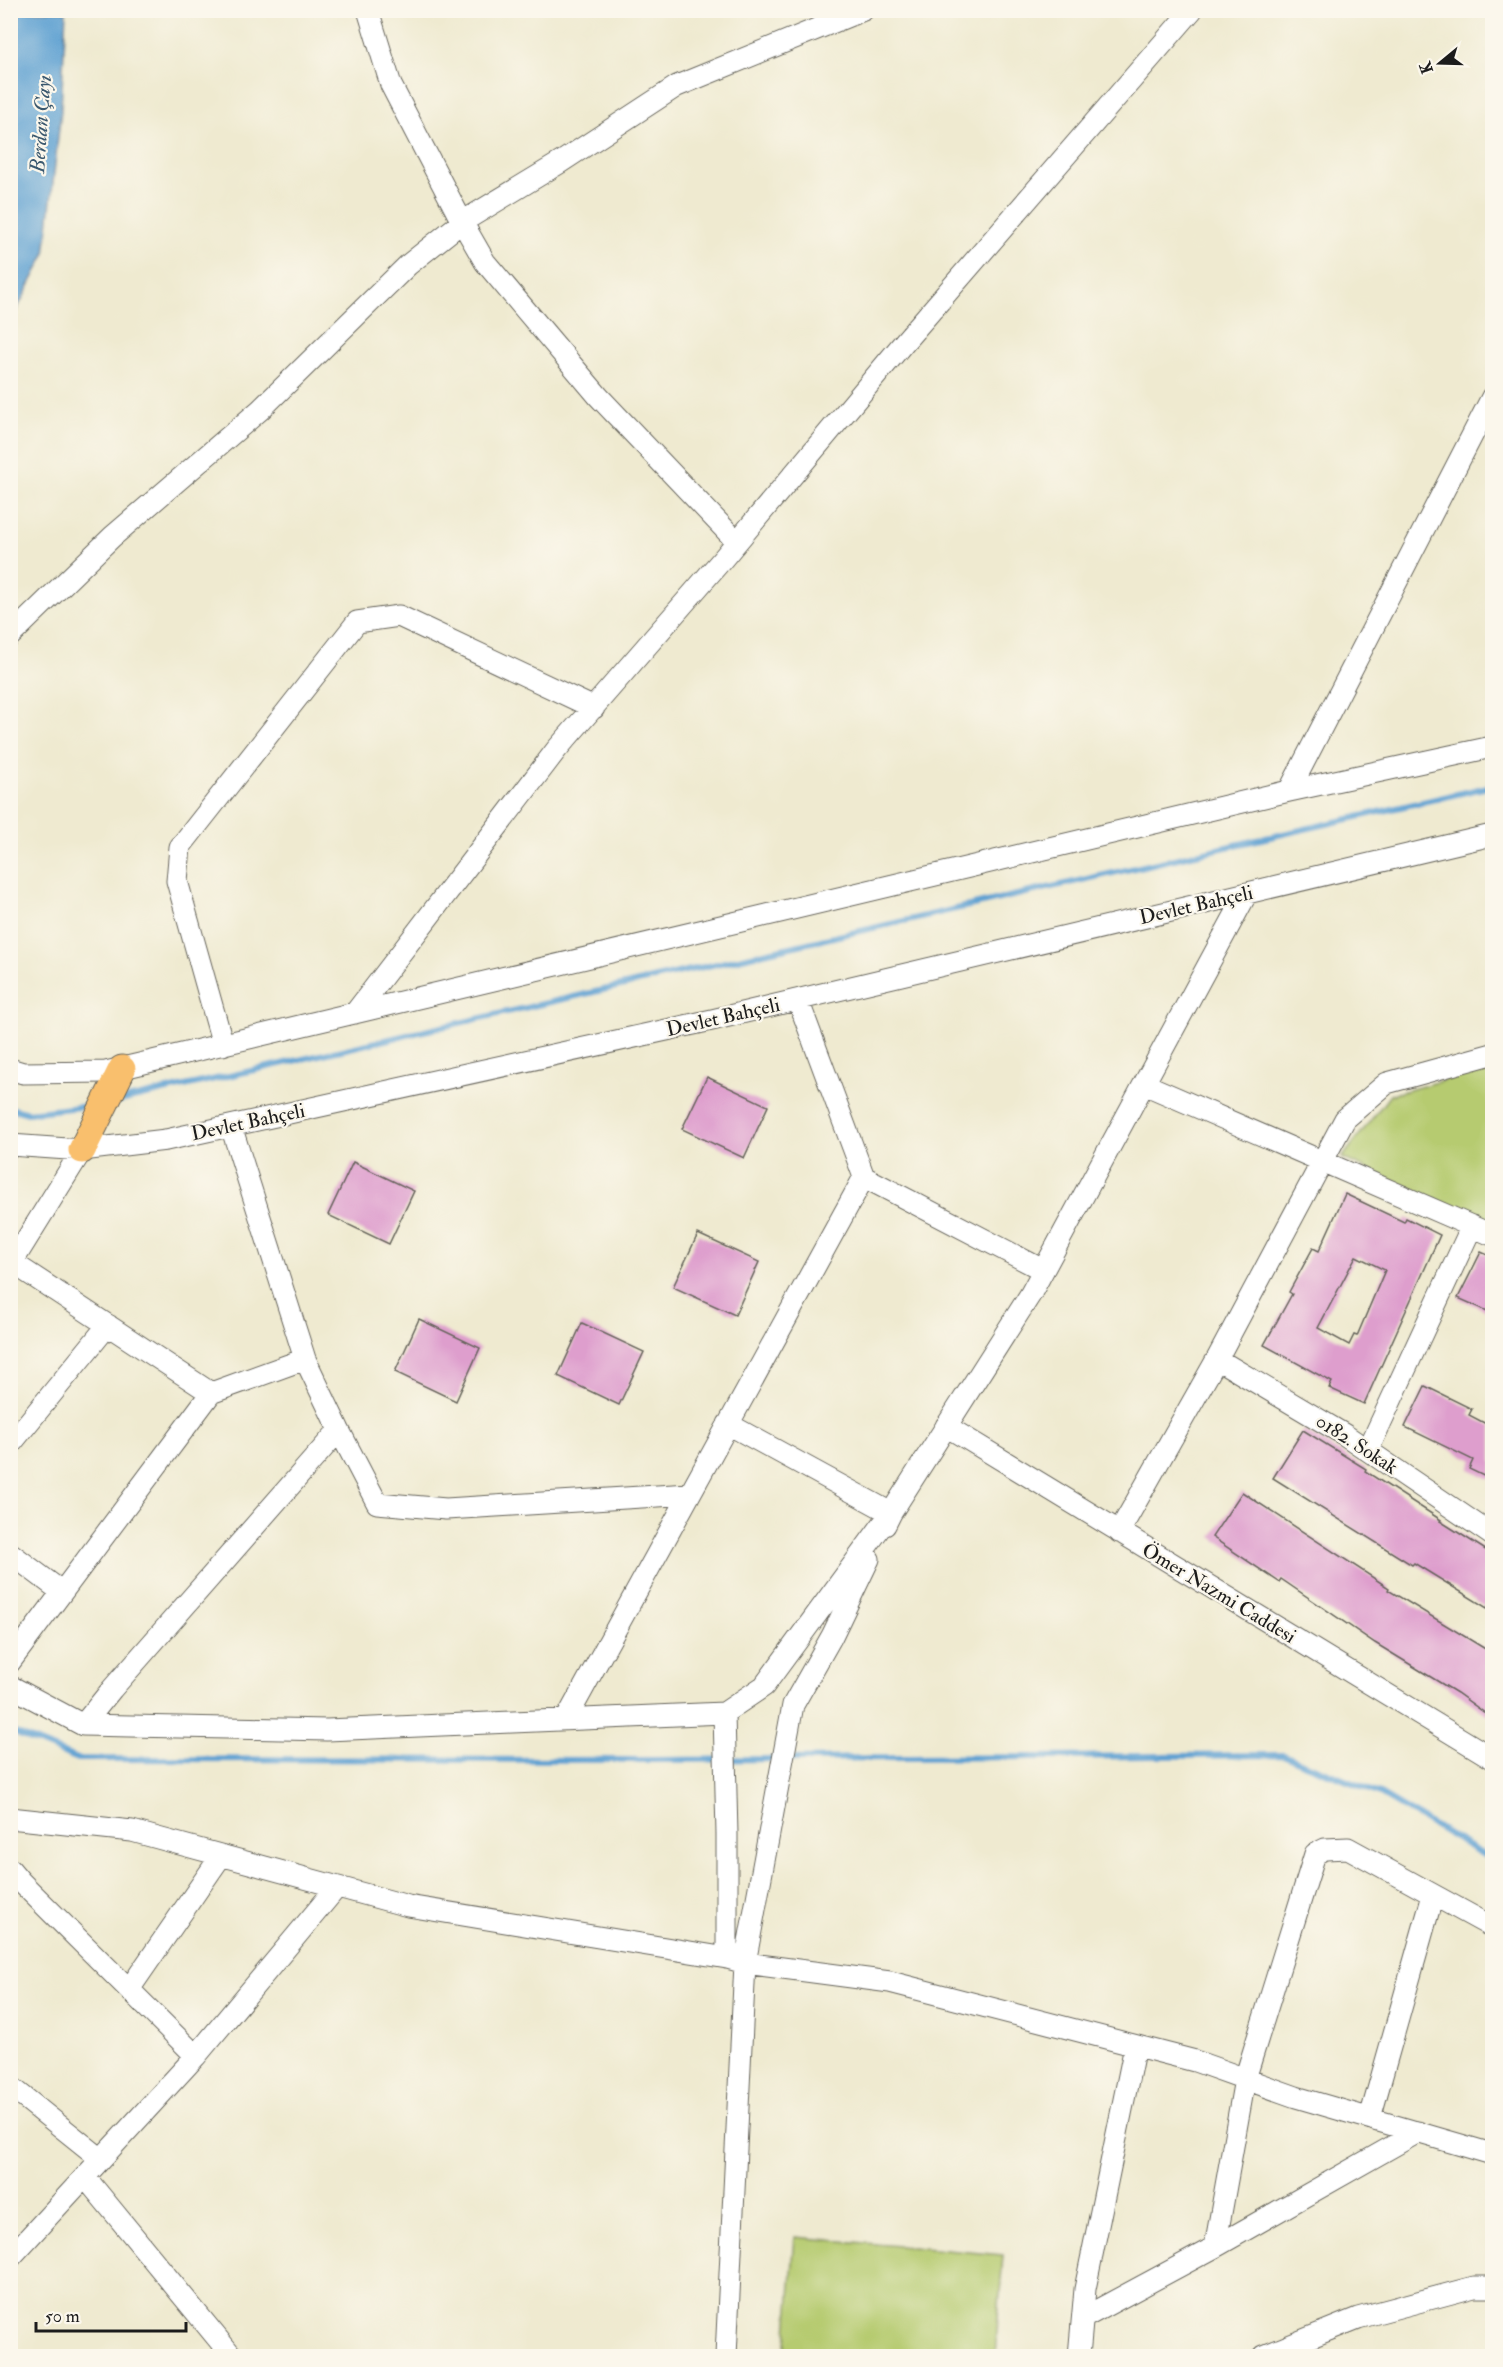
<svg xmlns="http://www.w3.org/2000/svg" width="1503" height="2367" font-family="'IM FELL Double Pica',serif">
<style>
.green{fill:#b6cb6f;stroke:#697446;stroke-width:1.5}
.water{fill:#5fa1d2;stroke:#3e5e77;stroke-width:1.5}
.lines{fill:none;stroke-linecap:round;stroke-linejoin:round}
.stream{stroke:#5fa1d2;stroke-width:6}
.building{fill:#de9ecd;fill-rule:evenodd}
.minor-casing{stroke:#66645b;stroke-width:23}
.major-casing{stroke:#66645b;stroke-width:29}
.minor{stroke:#fff;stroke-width:21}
.major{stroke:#f9bf6d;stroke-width:27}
.labels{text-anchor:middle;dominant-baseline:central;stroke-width:4.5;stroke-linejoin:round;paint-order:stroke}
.street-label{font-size:20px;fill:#1c1c1c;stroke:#fbf7ec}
.water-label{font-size:21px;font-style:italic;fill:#3a586e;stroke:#fbf7ec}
</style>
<rect width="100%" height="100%" fill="#fbf7ec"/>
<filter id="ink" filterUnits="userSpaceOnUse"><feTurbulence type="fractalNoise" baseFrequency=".0167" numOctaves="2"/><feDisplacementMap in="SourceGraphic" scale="12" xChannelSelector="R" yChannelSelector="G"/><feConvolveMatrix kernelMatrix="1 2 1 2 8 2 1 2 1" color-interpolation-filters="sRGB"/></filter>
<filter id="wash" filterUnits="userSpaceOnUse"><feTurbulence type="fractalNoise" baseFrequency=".008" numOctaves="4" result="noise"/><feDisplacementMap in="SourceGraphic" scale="24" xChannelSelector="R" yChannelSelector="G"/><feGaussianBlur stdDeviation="1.35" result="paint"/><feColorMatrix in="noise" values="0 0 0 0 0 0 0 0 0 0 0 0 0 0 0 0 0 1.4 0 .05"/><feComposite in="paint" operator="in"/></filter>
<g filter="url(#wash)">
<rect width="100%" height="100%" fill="#efead0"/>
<path class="green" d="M1492,1067V1225L1342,1158L1390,1095Z
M795,2237L1003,2255L995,2356H785Z"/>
<path class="water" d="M19,11H66L61,110L45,255L11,321L10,110Z"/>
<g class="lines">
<path class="stream" d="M115,1102L1492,786
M10,1108L28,1113L96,1105
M10,1731L78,1759L653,1760L1283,1755L1380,1794L1492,1860"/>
</g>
<g id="blocks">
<path class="building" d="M707,1077L768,1106L744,1158L682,1129Z
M353,1162L414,1191L389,1244L328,1215Z
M1345,1194L1404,1222L1406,1218L1440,1235L1364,1404L1329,1388L1332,1382L1264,1345L1292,1294L1289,1292L1313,1248L1319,1251ZM1356,1256L1385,1270L1357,1336L1354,1335L1349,1345L1318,1328Z
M698,1234L759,1262L735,1315L673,1287Z
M1481,1252L1492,1257V1313L1458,1298Z
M419,1319L480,1348L456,1401L395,1372Z
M582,1323L644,1352L619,1405L558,1376Z
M1425,1386L1472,1409L1469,1415L1492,1427V1480L1469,1469L1473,1460L1405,1427Z
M1303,1430L1366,1469L1365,1471L1441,1520L1440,1521L1492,1554V1599L1487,1608L1414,1563L1412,1565L1273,1478Z
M1242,1492L1389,1588L1388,1590L1492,1653V1718L1457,1693L1375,1643L1281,1579L1279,1582L1212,1537Z"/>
</g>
</g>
<g filter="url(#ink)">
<use href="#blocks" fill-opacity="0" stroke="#66645b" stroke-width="1.5"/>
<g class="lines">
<g class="minor-casing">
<path id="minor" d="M368,10L391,85L462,222L561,162L677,86L863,10
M10,636L112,537L260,410L408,265L462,222L485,262L599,397L737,542
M1289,791L1492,397
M798,1000L864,1177L1043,1270
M355,1013L557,749L721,561L906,340L1192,10
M223,1045L177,881L180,847L357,622L399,616L594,708
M10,1069L23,1073L106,1072L1289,791L1492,747
M1144,1084L1492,1235
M231,1126L305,1359L339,1430L377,1503L446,1509L690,1494
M10,1145L82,1150
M13,1263L211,1393
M10,1266L82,1150L166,1140L712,1020L1492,835
M1217,1359L1345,1435L1492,1535
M728,1424L891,1513L885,1525
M946,1426L1492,1758
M10,1445L108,1325
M1368,1450L1472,1226
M1119,1532L1217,1359L1345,1119L1387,1083L1492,1054
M10,1553L62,1592
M10,1662L211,1393L305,1359
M10,1686L83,1725L327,1730L724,1713
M567,1718L864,1177
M83,1725L112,1689L339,1430
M10,1818L132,1831L408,1906L727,1958L745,1963L890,1982L1195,2061L1296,2097L1492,2154
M10,1869L21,1882L196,2056
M727,1958V1834L724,1713L764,1686L891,1513L1030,1295L1247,893
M130,1988L221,1856
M10,2086L101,2159
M1370,2118L1433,1895
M85,2177L232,2356
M1215,2247L1245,2079L1315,1854L1325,1849L1348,1848L1492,1927
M10,2258L196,2056L337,1887
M1083,2318L1215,2247L1418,2132
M726,2356L745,1963L793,1705L832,1636L869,1559
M1079,2356L1085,2289L1135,2046
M1264,2356L1358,2318L1474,2287H1492"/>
</g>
<g class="major-casing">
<path id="major" d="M82,1150L122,1069"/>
</g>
<use href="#minor" class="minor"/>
<use href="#major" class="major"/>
</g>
</g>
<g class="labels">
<g class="street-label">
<text transform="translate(1196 905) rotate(-13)">Devlet Bahçeli</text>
<text transform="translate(723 1017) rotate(-13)">Devlet Bahçeli</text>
<text transform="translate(248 1122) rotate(-12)">Devlet Bahçeli</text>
<text transform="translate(1357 1444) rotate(33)">0182. Sokak</text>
<text transform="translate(1219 1593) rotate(31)">Ömer Nazmi Caddesi</text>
</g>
<g class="water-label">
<text transform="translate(41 124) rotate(-86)">Berdan Çayı</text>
</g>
</g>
<rect width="1503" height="2367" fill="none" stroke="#fbf7ec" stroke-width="36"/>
<g transform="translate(1440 63) rotate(251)" stroke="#fbf7ec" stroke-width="4.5" paint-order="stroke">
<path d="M0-4.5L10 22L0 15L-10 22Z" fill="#1c1c1c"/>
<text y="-9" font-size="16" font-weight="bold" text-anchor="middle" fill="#1c1c1c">K</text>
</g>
<path d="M36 2322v9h150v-9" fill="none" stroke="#1c1c1c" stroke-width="3"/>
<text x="45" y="2322" font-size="18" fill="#1c1c1c" stroke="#fbf7ec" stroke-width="4.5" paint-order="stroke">50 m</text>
</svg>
